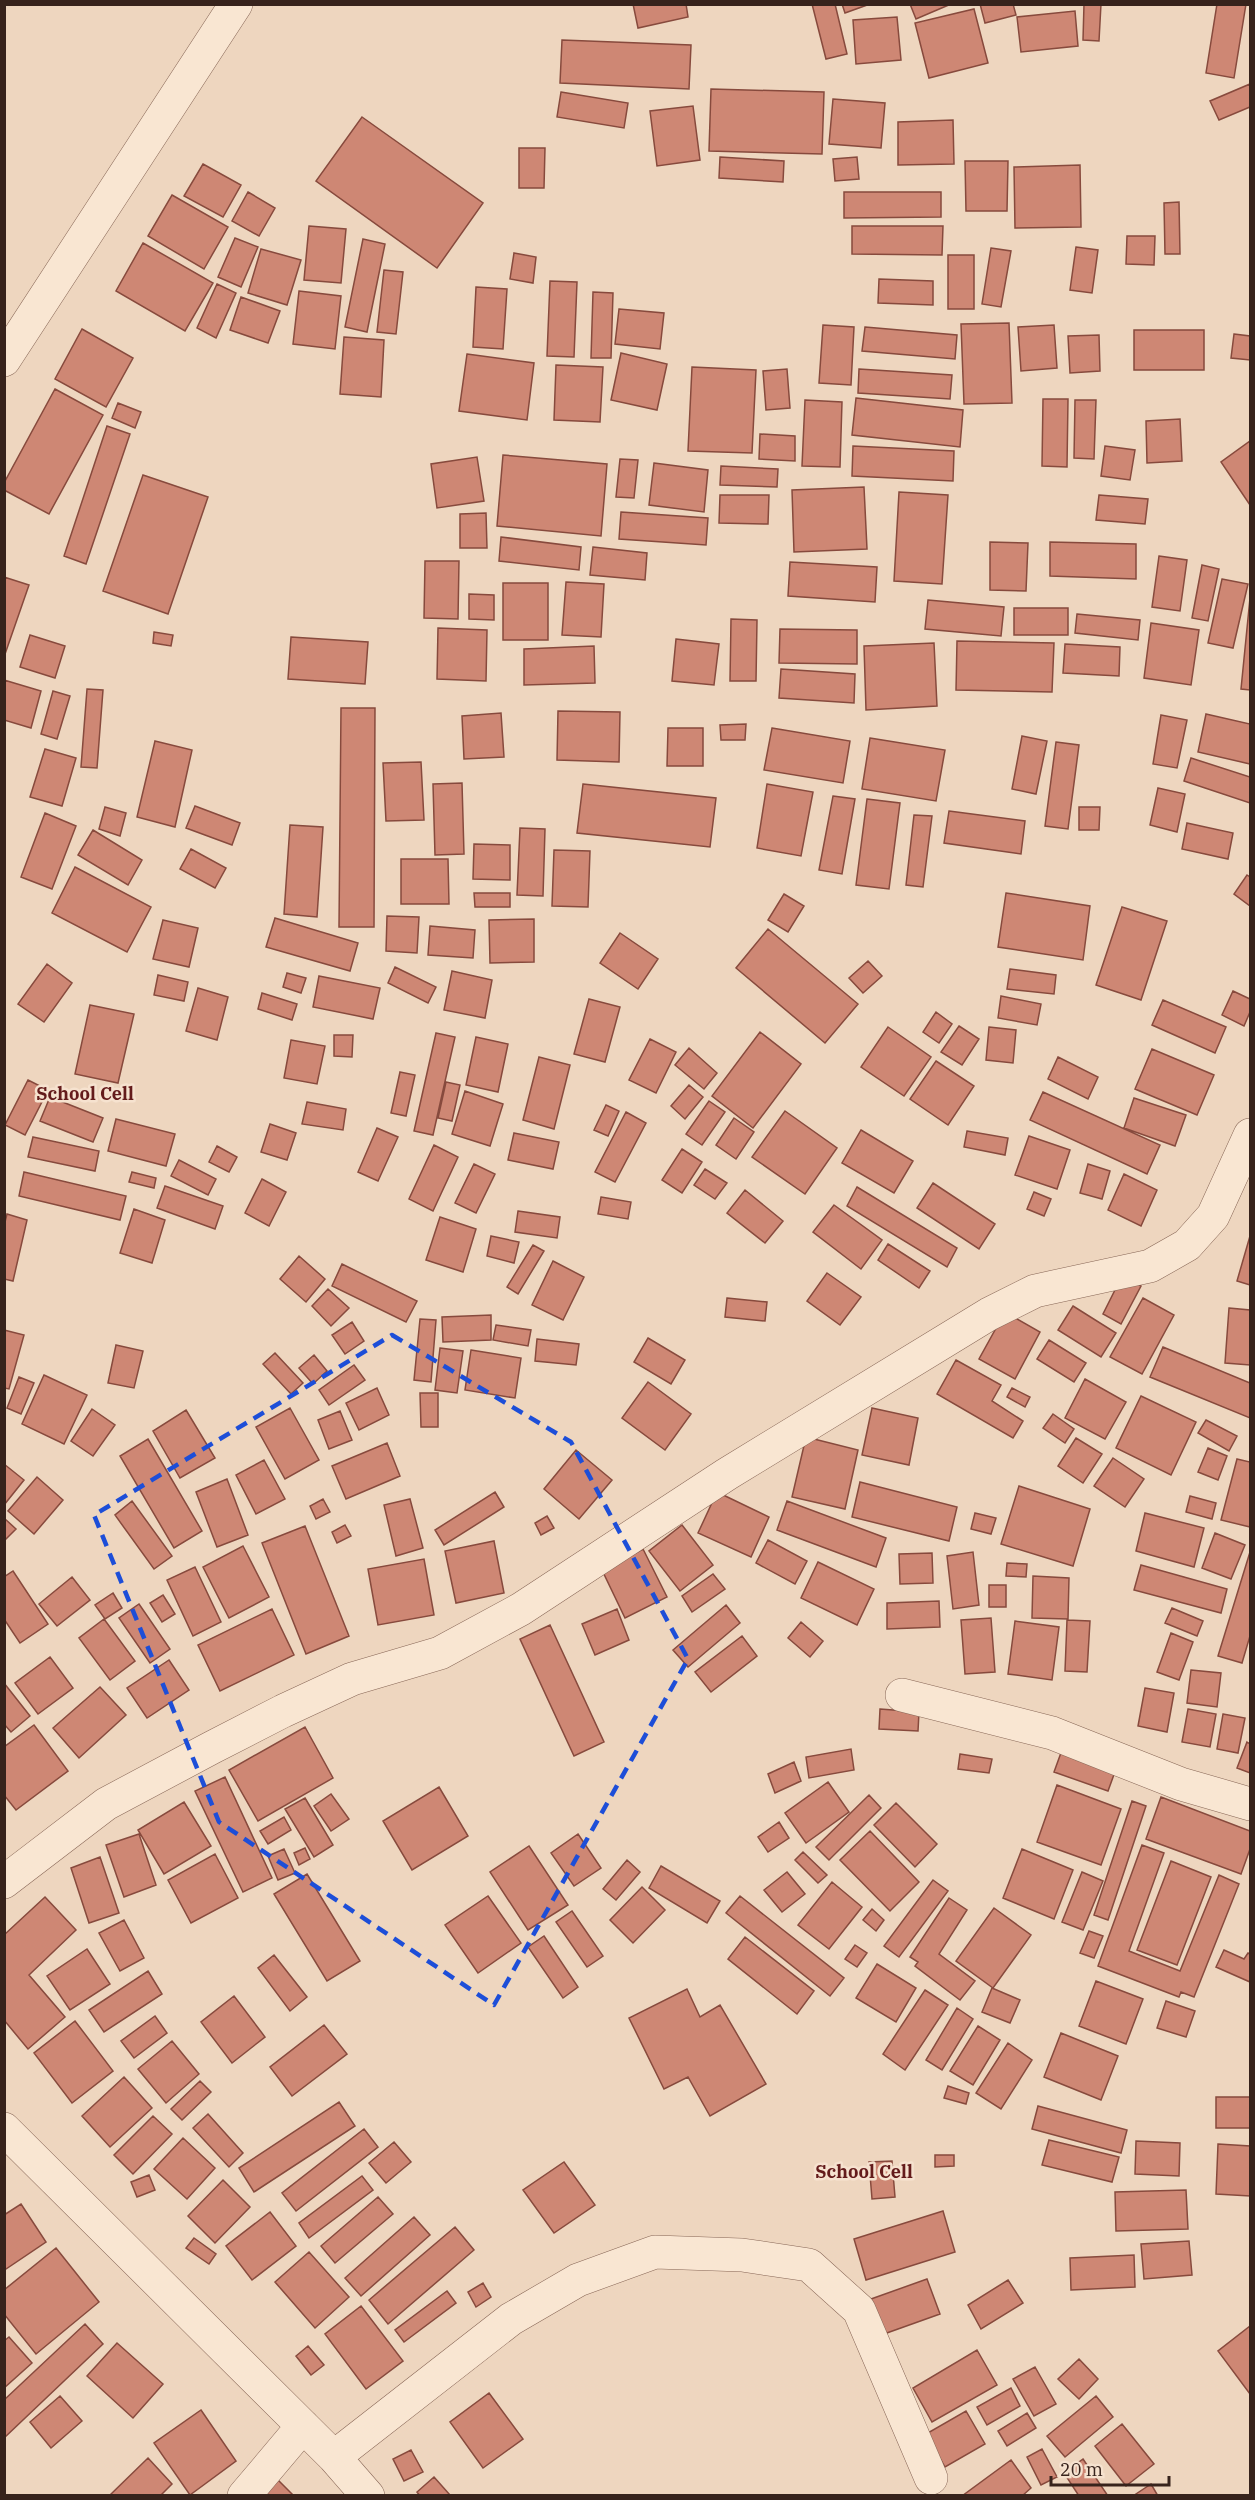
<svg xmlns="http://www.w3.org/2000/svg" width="1255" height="2500" font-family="'IBM Plex Serif',serif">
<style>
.building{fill:#ce8774;stroke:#874a3d;stroke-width:1.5}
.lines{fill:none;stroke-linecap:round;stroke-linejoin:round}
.minor-casing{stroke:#886757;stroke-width:34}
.minor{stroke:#f9e6d2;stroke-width:33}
.marked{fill:none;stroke:#1d4ed8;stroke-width:4.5;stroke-dasharray:12 8;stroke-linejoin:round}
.labels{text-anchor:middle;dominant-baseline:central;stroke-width:5;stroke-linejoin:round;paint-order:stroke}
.quarter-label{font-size:18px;font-weight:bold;fill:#641b1b;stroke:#f6e2cf}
</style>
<rect width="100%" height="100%" fill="#eed6bf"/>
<path class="building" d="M633,4H686L688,17L638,28Z
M812,4H835L847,54L826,59Z
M842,4H870L845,13Z
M910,4H951L916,19Z
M980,4H1013L1016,15L985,23Z
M1084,4H1101L1099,41L1083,40Z
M1217,4H1246L1234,78L1206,73Z
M974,9L988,63L929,78L915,23Z
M1075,11L1078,46L1021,52L1017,17Z
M897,17L901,60L856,64L853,20Z
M562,40L691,45L689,89L560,83Z
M1250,84V107L1219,120L1210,101Z
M711,89L824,92L822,154L709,151Z
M561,92L628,103L624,128L557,117Z
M833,99L885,103L881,148L829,144Z
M693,106L700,160L657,166L650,111Z
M362,117L483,203L437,268L316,181Z
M953,120L954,164L898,165V122Z
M519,148H545L544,188H519Z
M720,157L784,161L783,182L719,178Z
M857,157L859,179L835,181L833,159Z
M965,161H1008L1007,211H966Z
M203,164L241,185L223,217L184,196Z
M1080,165L1081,227L1015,228L1014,167Z
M248,192L275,208L259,236L232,221Z
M844,192H941V217L844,218Z
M172,195L228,227L204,269L148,236Z
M1179,202L1180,254H1165L1164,203Z
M309,226L346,229L341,283L304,280Z
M852,226H943L942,255L852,254Z
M1127,236H1155L1154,265L1126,264Z
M235,238L258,247L241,287L218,277Z
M363,239L385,244L367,332L345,327Z
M143,243L213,283L185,331L116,291Z
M1076,247L1098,250L1092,293L1070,290Z
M991,248L1011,251L1001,307L982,304Z
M261,249L301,260L287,305L248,293Z
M514,253L536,257L533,283L510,279Z
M948,255H974V309H948Z
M384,270L403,272L396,334L377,332Z
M879,279L933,281V305L878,303Z
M550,281L577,282L574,357L547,356Z
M217,284L236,293L216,338L197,328Z
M476,287L507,289L503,349L473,347Z
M299,291L341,296L335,349L293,344Z
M593,292L613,293L611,358H591Z
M241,297L280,311L268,343L230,330Z
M619,309L664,313L660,349L615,344Z
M1009,323L1012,403L964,404L961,324Z
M823,325L854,327L851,385L819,383Z
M1054,325L1057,368L1021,371L1018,327Z
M865,327L957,335L955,359L862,351Z
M82,329L133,358L106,407L55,379Z
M1134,330H1204V370H1134Z
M1234,334L1250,336V360L1231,358Z
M1099,335L1100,371L1070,373L1068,336Z
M344,337L384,340L381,397L340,394Z
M621,353L667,364L657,410L611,400Z
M467,354L534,363L527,420L459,411Z
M556,365L603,367L600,422L554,420Z
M692,367L756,370L752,453L688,451Z
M787,369L790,408L766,410L763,371Z
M859,369L952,375L950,399L858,393Z
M55,389L103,415L49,514L4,490V483Z
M856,398L963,410L960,447L852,435Z
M1043,399H1068L1067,467L1042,466Z
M805,400L842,402L840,467L802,466Z
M1075,400H1096L1094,459L1074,458Z
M118,403L141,412L135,428L112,418Z
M1180,419L1182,461L1147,463L1146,421Z
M107,426L130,434L86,564L64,556Z
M760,434L795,436V461L759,459Z
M1250,441V505L1221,462Z
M853,446L954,451L953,481L852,476Z
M1105,446L1135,450L1130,480L1101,476Z
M503,455L607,464L601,536L497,526Z
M477,457L484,501L437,508L431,464Z
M620,459L638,460L634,498L616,497Z
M654,463L708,470L704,512L649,505Z
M721,466L778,469L777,487L720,485Z
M143,475L208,497L168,614L103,591Z
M864,487L867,549L794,552L792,490Z
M899,492L948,495L942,584L894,581Z
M720,495H769L768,524L719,523Z
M1099,495L1148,499L1145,524L1096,520Z
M621,512L708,518L706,545L619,539Z
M486,513L487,548H460V514Z
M501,537L581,547L579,570L499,561Z
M990,542L1028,543L1026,591L990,590Z
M1050,542L1136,544V579L1050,576Z
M593,547L647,553L645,580L590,575Z
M1159,556L1187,560L1180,611L1152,607Z
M425,561H459L458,619L424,618Z
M790,562L877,567L875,602L788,596Z
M1202,565L1219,569L1208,621L1192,618Z
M4,577L29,585L4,657Z
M1222,579L1248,584L1233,648L1208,643Z
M566,582L604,584L601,637L562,635Z
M503,583H548V640H503Z
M469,594L494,595V620L469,619Z
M1250,598V690L1241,689Z
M928,600L1004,607L1001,636L925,629Z
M1014,608H1068V635H1014Z
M1077,614L1140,620L1138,640L1075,633Z
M731,619L757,620L756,681H730Z
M1151,623L1199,630L1191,685L1144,678Z
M438,628L487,630L486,681L437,679Z
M780,629L857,630V664L779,663Z
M154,632L173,635L171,646L153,643Z
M30,635L65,646L55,678L20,667Z
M291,637L368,642L365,684L288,679Z
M676,639L719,644L714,685L672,681Z
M957,641L1054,643L1052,692L956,690Z
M934,643L937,706L866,710L864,646Z
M1065,644L1120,647L1119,676L1063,673Z
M594,646L595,683L524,685V649Z
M781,669L855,674L854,703L779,698Z
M4,680L41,691L31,728L4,720Z
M87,689L103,690L97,768L81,767Z
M53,691L70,696L57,739L41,734Z
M341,708H375L374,927H339Z
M558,711L620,712L619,762L557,760Z
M501,713L504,757L464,759L462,716Z
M1206,714L1250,724V764L1198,752Z
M1161,715L1187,720L1177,768L1153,764Z
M746,724L745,740H721L720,725Z
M668,728H703V766H667Z
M772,728L850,741L843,783L764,770Z
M1022,736L1047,741L1036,794L1012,789Z
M870,738L945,750L936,801L862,789Z
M155,741L192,750L175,827L137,817Z
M1056,742L1079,745L1068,829L1045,826Z
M45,749L76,758L62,806L30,797Z
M1191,758L1250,777V803L1184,781Z
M421,762L424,820L386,821L383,763Z
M462,783L464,854L435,855L433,784Z
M583,784L716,798L710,847L577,833Z
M767,784L813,792L801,856L757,848Z
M1158,788L1185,794L1177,832L1150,825Z
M833,796L855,799L842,874L819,870Z
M867,799L900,803L889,889L856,885Z
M195,806L240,823L232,845L186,828Z
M105,807L126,813L120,836L99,829Z
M1079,807H1100L1099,830H1079Z
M949,811L1025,821L1021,854L944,843Z
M45,813L76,826L52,889L21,877Z
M914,815L932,816L923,887L906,885Z
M1187,823L1233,833L1228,859L1182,849Z
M290,825L323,827L317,917L284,914Z
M520,828L545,829L543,896L517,895Z
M93,830L142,860L128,885L78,855Z
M474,844L510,845V880L473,879Z
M191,849L226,868L215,888L180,869Z
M554,850L590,851L588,907L552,906Z
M401,859H448L449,904H401Z
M75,867L151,907L127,952L52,913Z
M1247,875L1250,877V906L1234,894Z
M474,893H510V907H475Z
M1006,893L1090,906L1083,960L998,947Z
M784,894L804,906L788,932L768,920Z
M1122,907L1167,921L1141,1000L1096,985Z
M387,916L419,917L417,953L386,951Z
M275,918L358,943L350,971L266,947Z
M534,919V962L490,963L489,920Z
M163,920L198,928L189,967L153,959Z
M430,926L475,930L473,958L428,955Z
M768,929L858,1004L825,1043L736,968Z
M620,933L658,959L638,989L600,963Z
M868,961L882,976L863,993L849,978Z
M47,964L72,983L44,1022L18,1004Z
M395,967L436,987L428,1003L388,983Z
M1010,969L1056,975L1054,994L1007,989Z
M452,971L492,980L485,1018L444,1010Z
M287,973L306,978L301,993L283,987Z
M158,975L188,982L184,1001L154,995Z
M319,976L380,988L373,1019L313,1007Z
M198,988L228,997L217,1040L186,1031Z
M1233,991L1250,999V1012L1244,1026L1222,1015Z
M262,993L297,1004L292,1020L258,1009Z
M1001,996L1041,1004L1037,1025L998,1018Z
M589,999L620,1007L605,1062L574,1054Z
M1163,1000L1226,1027L1215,1053L1152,1025Z
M90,1005L134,1014L118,1083L75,1074Z
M936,1012L952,1024L939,1043L923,1032Z
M959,1026L979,1039L962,1065L941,1052Z
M888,1027L931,1057L904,1096L861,1067Z
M989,1027L1016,1030L1013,1063L986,1060Z
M760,1032L801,1064L753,1128L712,1096Z
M436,1033L455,1037L433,1135L414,1131Z
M334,1035H353L352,1057L334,1056Z
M476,1037L508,1044L498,1092L466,1085Z
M650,1039L676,1052L656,1093L629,1080Z
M291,1040L325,1046L317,1084L284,1078Z
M689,1048L717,1073L704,1089L675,1065Z
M1152,1049L1214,1075L1197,1115L1135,1089Z
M539,1057L570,1065L554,1129L523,1120Z
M1058,1057L1098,1077L1088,1099L1048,1079Z
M936,1061L974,1086L948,1125L910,1099Z
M400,1072L415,1075L406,1116L391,1113Z
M28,1080L48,1090L25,1135L5,1125Z
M446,1082L460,1085L452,1121L438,1118Z
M689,1085L703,1097L685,1119L671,1106Z
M465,1091L503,1104L490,1146L452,1134Z
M1043,1092L1160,1145L1147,1174L1030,1120Z
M50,1097L103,1118L93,1142L40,1121Z
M1134,1098L1186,1115L1175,1146L1124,1128Z
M709,1101L725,1112L702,1145L686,1134Z
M307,1102L346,1109L343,1130L302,1124Z
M606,1105L619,1111L608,1136L594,1130Z
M785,1111L837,1148L805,1194L752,1157Z
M626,1112L646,1123L615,1182L595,1172Z
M734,1118L754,1132L736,1159L716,1145Z
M116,1119L175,1134L166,1166L108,1151Z
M270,1124L296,1133L287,1160L261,1152Z
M377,1128L398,1137L378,1181L358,1172Z
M861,1130L913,1161L894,1193L842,1163Z
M967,1131L1008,1138L1005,1155L964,1147Z
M514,1133L559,1142L553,1169L508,1160Z
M1029,1136L1070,1150L1057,1189L1015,1175Z
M33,1137L99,1151L95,1171L28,1157Z
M434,1145L458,1157L433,1211L409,1199Z
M217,1146L237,1157L229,1172L209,1162Z
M682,1149L702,1162L682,1193L662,1180Z
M179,1160L216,1179L208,1195L171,1176Z
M474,1164L495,1174L476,1213L455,1203Z
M1088,1164L1110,1171L1102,1199L1080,1193Z
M705,1169L727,1183L715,1199L694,1185Z
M24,1172L126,1196L120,1220L19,1196Z
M132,1172L156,1178L154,1188L129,1182Z
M1124,1174L1157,1190L1141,1226L1108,1210Z
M262,1179L286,1192L269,1226L245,1213Z
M933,1183L995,1224L979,1249L917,1208Z
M165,1186L223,1206L215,1229L157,1208Z
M857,1187L957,1248L947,1267L847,1206Z
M745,1190L783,1221L765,1243L727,1213Z
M1034,1192L1051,1199L1044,1216L1027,1209Z
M601,1197L631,1202L628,1219L598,1214Z
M834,1205L882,1240L861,1269L813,1232Z
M134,1209L165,1220L152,1263L120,1253Z
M518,1211L560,1217L557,1238L515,1232Z
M7,1214L27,1220L13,1281L4,1279V1226Z
M440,1217L476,1229L463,1272L426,1260Z
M491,1236L519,1242L514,1263L487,1256Z
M1250,1236V1285L1237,1281Z
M888,1244L930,1271L919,1288L878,1260Z
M533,1245L544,1251L518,1294L507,1287Z
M299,1256L325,1279L306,1302L280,1279Z
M553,1261L584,1277L563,1320L532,1305Z
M342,1264L417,1301L406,1322L332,1286Z
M827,1273L861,1297L840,1325L807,1301Z
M1122,1276L1141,1286L1121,1324L1103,1314Z
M328,1289L349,1308L331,1326L312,1306Z
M727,1298L767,1302L765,1321L725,1317Z
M1143,1298L1174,1315L1142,1374L1110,1357Z
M1073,1306L1116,1333L1101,1357L1058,1330Z
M1229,1308L1250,1310V1365L1225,1363Z
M1005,1312L1040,1332L1015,1379L979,1359Z
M491,1315V1340L443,1342L442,1317Z
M420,1319L436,1320L431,1382L414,1380Z
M352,1322L364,1341L345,1354L332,1335Z
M496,1325L531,1330L528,1346L493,1340Z
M4,1330L24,1335L9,1389L4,1388Z
M648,1338L685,1360L671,1384L634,1362Z
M537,1339L579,1344L576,1365L535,1361Z
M1049,1340L1086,1363L1074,1382L1037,1359Z
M116,1345L143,1351L134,1388L108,1383Z
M1163,1347L1250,1383V1418L1150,1377Z
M440,1348L463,1351L457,1393L435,1390Z
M471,1350L521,1358L515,1398L465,1390Z
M275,1353L303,1383L291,1394L263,1364Z
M314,1355L327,1371L313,1384L299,1368Z
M956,1360L1001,1385L992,1401L1023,1421L1013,1438L937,1394Z
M354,1365L365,1380L329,1405L319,1390Z
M44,1375L87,1395L64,1444L22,1424Z
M19,1377L34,1383L21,1414L7,1408Z
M1085,1379L1126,1402L1105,1439L1065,1418Z
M648,1382L691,1414L665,1450L622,1418Z
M377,1388L389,1415L359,1430L346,1403Z
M1012,1388L1030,1397L1025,1407L1007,1397Z
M420,1393H438V1427H421Z
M1141,1396L1196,1422L1171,1475L1116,1448Z
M290,1408L319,1460L285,1479L256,1427Z
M872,1408L918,1418L909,1465L862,1455Z
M92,1409L115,1425L93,1456L71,1441Z
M186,1410L215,1458L180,1478L153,1431Z
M340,1411L352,1440L329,1449L318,1420Z
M1053,1414L1074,1429L1065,1443L1043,1428Z
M1206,1420L1237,1436L1229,1451L1198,1433Z
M806,1437L858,1450L845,1509L792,1497Z
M1076,1438L1102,1454L1083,1483L1058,1466Z
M148,1439L202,1531L174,1548L120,1456Z
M387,1443L400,1476L346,1499L332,1466Z
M1208,1448L1227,1456L1218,1480L1198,1472Z
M576,1450L612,1480L579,1519L544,1489Z
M1113,1458L1144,1479L1125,1507L1094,1486Z
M1237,1459L1250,1462V1527L1221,1520Z
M264,1460L285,1499L256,1514L236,1475Z
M4,1464L24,1480L4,1505Z
M37,1477L63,1500L34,1534L8,1511Z
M227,1479L248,1535L217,1547L196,1492Z
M860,1482L957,1507L949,1541L852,1517Z
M1019,1486L1090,1509L1073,1566L1001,1544Z
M495,1492L504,1507L444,1545L435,1530Z
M717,1492L769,1517L751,1557L698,1533Z
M1190,1496L1216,1503L1212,1519L1186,1512Z
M323,1499L330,1512L316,1519L310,1506Z
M410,1499L423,1548L396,1556L384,1505Z
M132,1501L172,1556L154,1569L115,1515Z
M787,1501L886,1538L876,1567L777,1530Z
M975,1513L996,1518L991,1534L971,1529Z
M1145,1513L1204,1528L1194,1567L1136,1551Z
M547,1516L554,1528L541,1535L535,1523Z
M4,1518L16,1529L4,1541Z
M345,1525L351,1536L337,1543L332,1532Z
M682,1525L713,1565L680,1591L649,1551Z
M305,1526L349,1636L306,1654L262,1543Z
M1215,1533L1245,1545L1231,1579L1202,1568Z
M768,1540L807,1561L795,1584L756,1563Z
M494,1541L504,1593L456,1603L445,1551Z
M243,1546L269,1597L229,1618L203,1567Z
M643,1549L667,1597L625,1618L602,1570Z
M973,1552L979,1605L953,1609L947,1556Z
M1250,1552V1636L1242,1663L1218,1656Z
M932,1553L933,1583L900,1584L899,1554Z
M424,1559L434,1615L378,1625L368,1569Z
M818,1562L874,1589L857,1625L801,1598Z
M1007,1563L1027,1564L1026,1577L1006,1576Z
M1141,1565L1227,1589L1221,1613L1134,1590Z
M195,1567L221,1622L193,1636L167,1580Z
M13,1571L48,1624L20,1643L4,1619V1577Z
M713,1574L725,1589L692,1612L682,1596Z
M1033,1576L1069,1578L1068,1619L1032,1618Z
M72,1577L90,1600L57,1626L39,1604Z
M989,1585H1006V1607H989Z
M113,1593L122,1608L105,1619L95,1605Z
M163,1595L175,1614L162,1622L150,1603Z
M939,1601L940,1627L887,1629V1603Z
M139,1604L170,1649L150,1663L119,1618Z
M726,1605L740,1623L688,1667L673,1650Z
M1172,1608L1203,1621L1197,1636L1165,1623Z
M272,1609L294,1655L220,1691L198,1645Z
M617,1609L629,1640L595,1655L582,1624Z
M991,1618L995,1672L965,1674L961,1620Z
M104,1619L135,1661L110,1680L79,1638Z
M1067,1620L1090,1621L1087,1672L1065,1671Z
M1015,1621L1059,1627L1052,1680L1008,1674Z
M801,1622L823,1641L810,1657L788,1638Z
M550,1625L604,1742L574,1756L520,1639Z
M1171,1633L1193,1642L1179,1680L1157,1672Z
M742,1636L757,1656L711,1692L695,1672Z
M50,1657L73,1688L38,1714L15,1683Z
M169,1660L189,1690L147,1718L127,1688Z
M1191,1670L1221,1673L1217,1707L1187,1703Z
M4,1683L30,1716L11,1732L4,1724Z
M100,1687L126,1715L79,1758L53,1728Z
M1145,1688L1174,1693L1167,1732L1138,1726Z
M880,1709L919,1712L918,1731L879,1729Z
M1188,1709L1216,1714L1210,1747L1182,1742Z
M1223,1714L1245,1718L1238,1753L1217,1749Z
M34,1725L68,1771L16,1810L4,1795V1747Z
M305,1727L333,1778L258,1821L229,1770Z
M1247,1742L1250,1744V1773L1237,1768Z
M851,1749L854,1770L809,1778L806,1757Z
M1062,1750L1116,1769L1108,1791L1054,1772Z
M960,1754L992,1759L989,1773L958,1769Z
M794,1762L801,1781L775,1793L768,1774Z
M225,1777L272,1878L243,1892L195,1791Z
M828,1782L849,1812L806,1843L785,1813Z
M1057,1785L1121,1809L1101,1865L1037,1842Z
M439,1787L468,1836L412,1870L383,1821Z
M331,1794L349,1819L331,1831L314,1806Z
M869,1795L881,1808L829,1860L816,1847Z
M1161,1797L1250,1831V1849L1241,1874L1146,1839Z
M305,1798L333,1845L314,1857L285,1809Z
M1132,1801L1146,1806L1108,1920L1094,1915Z
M184,1802L211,1846L164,1874L138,1830Z
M896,1803L937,1844L915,1867L874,1825Z
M284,1817L291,1830L268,1844L260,1831Z
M779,1822L789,1838L768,1852L758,1837Z
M870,1831L919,1882L890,1911L840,1860Z
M139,1834L156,1885L124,1897L106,1845Z
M578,1834L601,1868L574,1886L551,1853Z
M1142,1845L1164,1853L1129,1951L1180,1971L1219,1875L1239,1884L1194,1997L1181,1992L1179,1997L1098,1966Z
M529,1846L568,1905L528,1930L490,1872Z
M305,1848L310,1859L299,1865L294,1853Z
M284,1849L295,1873L278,1880L268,1856Z
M1022,1849L1073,1870L1054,1919L1003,1898Z
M803,1852L827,1875L818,1883L795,1860Z
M215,1854L238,1898L191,1923L168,1880Z
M100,1857L119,1913L89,1923L71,1868Z
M627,1860L640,1872L616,1900L603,1889Z
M1171,1861L1211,1877L1177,1965L1137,1950Z
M661,1866L720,1901L707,1923L649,1888Z
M787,1872L805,1894L782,1912L764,1890Z
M1082,1872L1103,1881L1083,1930L1062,1922Z
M307,1874L360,1961L327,1981L274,1894Z
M933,1880L948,1891L899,1957L884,1946Z
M832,1882L862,1907L829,1949L798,1925Z
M642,1887L665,1910L633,1943L610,1920Z
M488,1896L521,1943L478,1973L445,1925Z
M740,1896L844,1978L830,1996L726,1913Z
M45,1897L76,1930L29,1975L65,2017L28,2049L4,2020V1935Z
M949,1898L967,1910L939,1954L975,1981L960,2000L915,1966L918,1962L910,1957Z
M994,1908L1031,1935L993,1988L956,1961Z
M872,1909L884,1920L876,1931L863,1920Z
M572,1911L603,1956L587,1967L556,1922Z
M124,1920L144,1958L120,1971L99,1933Z
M1089,1931L1103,1936L1094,1958L1080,1953Z
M544,1936L578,1987L563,1998L528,1947Z
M745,1937L814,1991L797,2014L728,1959Z
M855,1945L867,1953L857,1967L845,1959Z
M87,1949L110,1984L70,2010L47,1976Z
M1224,1950L1244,1959L1248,1953L1250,1954V1982L1216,1967Z
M274,1955L307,1997L290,2011L258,1968Z
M877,1964L916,1988L896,2022L856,1998Z
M148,1971L162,1994L104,2032L89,2010Z
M1096,1981L1143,1999L1126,2044L1079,2026Z
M992,1988L1020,2000L1010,2023L982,2012Z
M687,1989L700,2017L720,2005L766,2084L710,2116L688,2077L664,2089L629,2018Z
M925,1990L948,2005L905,2070L883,2054Z
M234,1996L265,2037L232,2063L201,2022Z
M1166,2001L1195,2011L1186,2037L1157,2028Z
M957,2008L973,2019L942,2070L926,2060Z
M155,2016L167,2033L134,2058L121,2041Z
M75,2021L113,2071L72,2103L34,2053Z
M324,2025L347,2054L292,2096L270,2067Z
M978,2026L1000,2040L973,2085L950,2071Z
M1061,2033L1118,2056L1101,2100L1044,2077Z
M172,2041L199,2074L166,2103L138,2069Z
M1008,2043L1032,2060L1001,2109L976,2093Z
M124,2077L152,2108L110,2147L82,2116Z
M200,2081L211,2092L182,2120L171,2109Z
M948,2086L969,2093L966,2104L944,2098Z
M1216,2097H1250V2128H1216Z
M339,2102L355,2126L254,2192L239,2168Z
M1038,2106L1127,2130L1121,2153L1032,2129Z
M208,2114L243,2153L229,2167L193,2128Z
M153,2116L172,2134L133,2174L114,2155Z
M364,2129L378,2147L296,2211L282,2193Z
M183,2138L215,2168L187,2199L154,2169Z
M1049,2140L1119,2157L1112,2182L1042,2165Z
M1136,2141L1180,2143L1179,2176L1135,2174Z
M394,2142L411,2162L386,2183L369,2163Z
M1218,2144L1250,2146V2196L1216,2194Z
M935,2155H954V2166L935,2167Z
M892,2161L895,2197L872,2199L869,2162Z
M564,2162L595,2205L554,2233L523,2190Z
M149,2175L155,2190L137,2197L131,2182Z
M362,2176L373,2190L309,2238L299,2223Z
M223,2180L250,2207L215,2243L188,2216Z
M1186,2190L1188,2229L1116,2231L1115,2192Z
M378,2197L393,2214L335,2263L321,2246Z
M21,2204L46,2242L6,2269L4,2266V2215Z
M943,2211L955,2252L866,2280L854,2239Z
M270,2212L296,2246L252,2280L226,2246Z
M414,2217L430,2235L361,2296L345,2278Z
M455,2227L474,2250L388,2324L369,2300Z
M194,2238L216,2254L209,2264L186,2248Z
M1189,2241L1192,2275L1144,2279L1141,2244Z
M56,2248L99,2302L36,2354L4,2314V2290Z
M309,2252L349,2297L315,2328L275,2282Z
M1134,2255L1135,2287L1071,2290L1070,2258Z
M927,2279L940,2314L884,2334L871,2299Z
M1008,2280L1023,2303L981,2329L968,2305Z
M483,2283L491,2297L476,2307L468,2292Z
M447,2291L456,2303L404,2342L395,2330Z
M361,2306L403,2361L366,2389L325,2334Z
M85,2324L103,2344L4,2438V2400Z
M1250,2326V2394L1218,2351Z
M9,2337L32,2363L4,2388V2341Z
M117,2343L163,2384L133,2418L87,2376Z
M308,2346L324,2365L311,2375L296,2356Z
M977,2350L997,2385L932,2422L913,2388Z
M1079,2359L1098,2379L1079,2399L1058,2379Z
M1035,2367L1056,2404L1034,2416L1013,2379Z
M1011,2388L1020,2406L987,2425L977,2407Z
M489,2393L523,2439L483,2468L450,2422Z
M60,2396L82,2421L51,2448L30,2422Z
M1096,2396L1113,2417L1065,2457L1047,2436Z
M201,2410L236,2461L190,2495L154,2443Z
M966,2411L985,2444L945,2467L926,2434Z
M1027,2413L1036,2428L1007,2446L998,2431Z
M1122,2424L1154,2464L1126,2486L1095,2446Z
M1042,2449L1057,2477L1041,2485L1027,2457Z
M411,2450L423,2472L404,2481L393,2459Z
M148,2458L172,2484L160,2496H109Z
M1083,2459L1108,2496H1079L1064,2473Z
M1011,2460L1031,2488L1022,2496H962Z
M274,2476L294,2496H256Z
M434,2477L450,2495V2496H420L417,2492Z
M1151,2484L1158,2496H1133Z"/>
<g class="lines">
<g class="minor-casing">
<path id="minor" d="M4,360L236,4
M902,1695L1052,1733L1181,1784L1250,1804
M4,1882L106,1804L211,1748L283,1711L352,1679L440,1653L521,1609L727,1474L989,1314L1035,1291L1150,1266L1187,1245L1213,1216L1250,1135
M4,2129L334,2457L368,2496
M334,2457L511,2319L578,2280L655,2252L742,2255L809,2265L859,2310L931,2478
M244,2496L303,2426"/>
</g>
<use href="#minor" class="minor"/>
</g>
<path class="marked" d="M392,1335L571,1442L688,1659L494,2005L219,1822L94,1515Z"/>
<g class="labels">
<g class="quarter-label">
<text x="85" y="1093">School Cell</text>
<text x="864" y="2171">School Cell</text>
</g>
</g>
<rect width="1255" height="2500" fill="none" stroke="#37231c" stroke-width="12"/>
<path d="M1051 2476v9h118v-9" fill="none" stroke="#37231c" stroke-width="3"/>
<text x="1060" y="2476" font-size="18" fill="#37231c" stroke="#f6e2cf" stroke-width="4.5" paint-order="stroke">20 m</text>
</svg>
